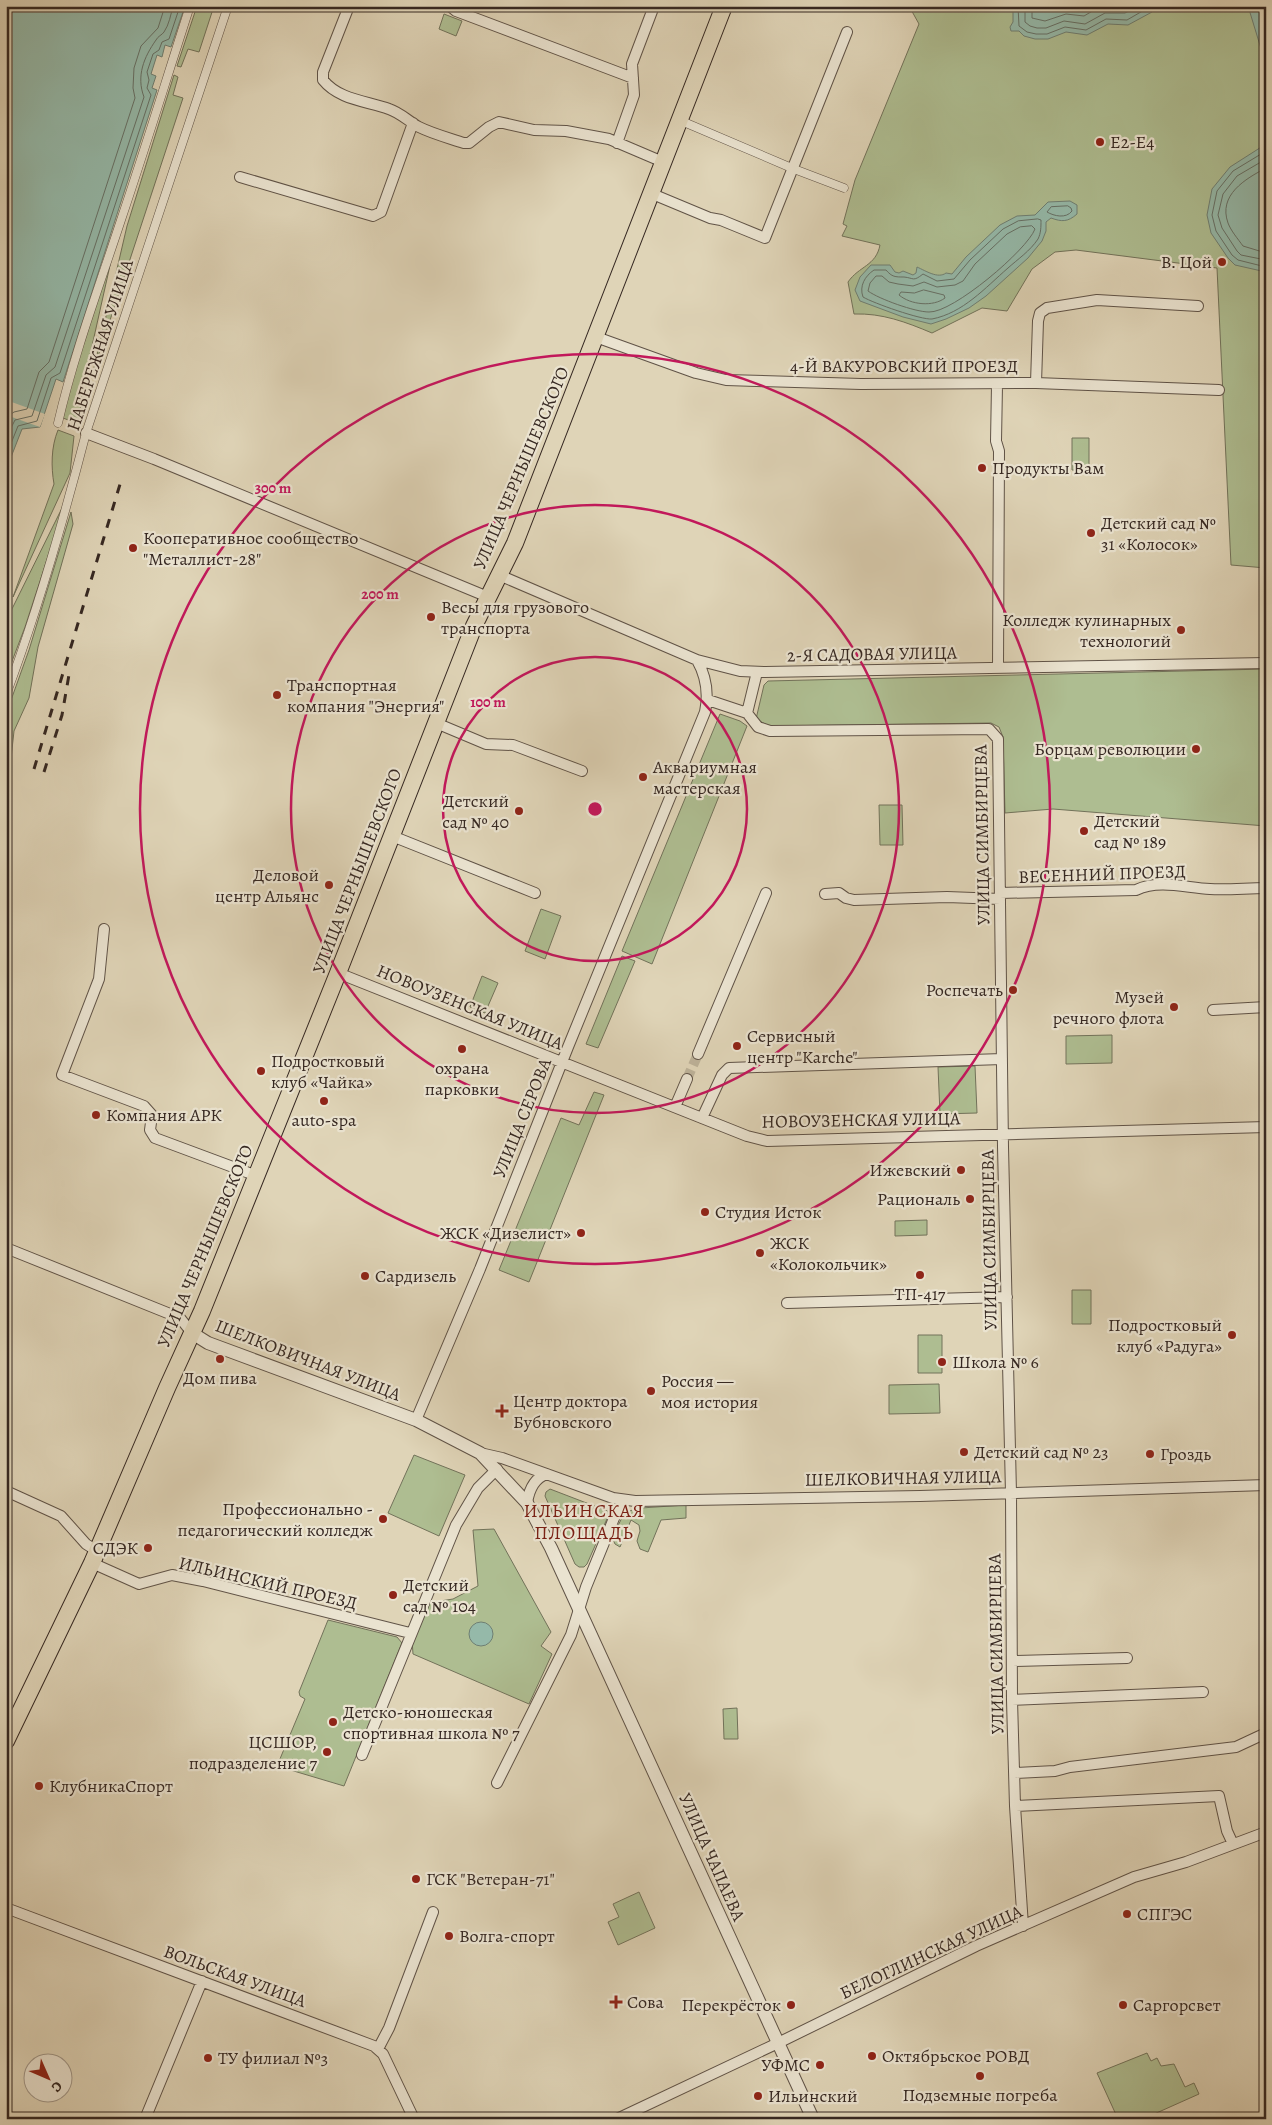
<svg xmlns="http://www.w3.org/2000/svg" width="1272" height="2125" font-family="Alegreya,serif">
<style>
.green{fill:#aebd91;stroke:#72725a}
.water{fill:#95b9a9;stroke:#6f7f73}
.pier{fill:#dfd4b7}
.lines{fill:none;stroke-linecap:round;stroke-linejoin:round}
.shore{stroke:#667066;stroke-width:1}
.minor-tunnel{stroke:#bdb299;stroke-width:10;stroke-dasharray:10 5;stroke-linecap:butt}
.pedestrian-casing{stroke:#605347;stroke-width:9}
.minor-casing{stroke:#605347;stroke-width:12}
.tertiary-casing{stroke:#605347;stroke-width:14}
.primary-casing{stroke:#362822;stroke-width:18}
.pedestrian{stroke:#eae3d0;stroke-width:8}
.minor{stroke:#eae3d0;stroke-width:10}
.tertiary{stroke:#eae3d0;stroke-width:12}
.primary{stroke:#dfd4b7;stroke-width:16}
.rail{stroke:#362822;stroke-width:3;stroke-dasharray:9 9;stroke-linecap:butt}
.ring{fill:none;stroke:#c2185b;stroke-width:2.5}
.poi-dot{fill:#8f2418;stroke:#eae3d0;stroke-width:2}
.labels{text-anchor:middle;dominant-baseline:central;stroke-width:4.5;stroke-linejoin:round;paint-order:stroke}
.poi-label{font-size:18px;fill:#362822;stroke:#eae3d0;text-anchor:start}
.street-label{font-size:18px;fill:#362822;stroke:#eae3d0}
.neighbourhood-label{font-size:19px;letter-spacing:1px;fill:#7a1f14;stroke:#eae3d0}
.centre{fill:#c2185b;stroke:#eae3d0;stroke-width:2.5}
.ring-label{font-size:15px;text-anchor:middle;font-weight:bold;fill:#c2185b;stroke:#eae3d0;stroke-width:4.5;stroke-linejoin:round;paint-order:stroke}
</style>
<rect width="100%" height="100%" fill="#dfd4b7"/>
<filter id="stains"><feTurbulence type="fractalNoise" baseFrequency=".004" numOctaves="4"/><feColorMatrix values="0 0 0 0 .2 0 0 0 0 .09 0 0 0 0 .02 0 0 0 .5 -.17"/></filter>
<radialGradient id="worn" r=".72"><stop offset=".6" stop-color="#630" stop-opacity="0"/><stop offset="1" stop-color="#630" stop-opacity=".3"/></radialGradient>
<path class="green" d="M197,6H214L199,52L188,49L181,67L177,66Z
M909,6H1266V568L1231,565L1217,268L1076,250L1055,252L1032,269L1007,311L982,308L932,333C906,322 882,313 854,314L848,282C859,266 876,266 880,245L842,236L847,226L843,224L855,180L919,24Z
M444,14L462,21L456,36L439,29Z
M174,75L178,77L173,95L183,98L93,372L127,226Z
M113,252L82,391L79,424L63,418L70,386Z
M58,430L74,436L70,473L13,597L54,484C51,467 51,447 58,430Z
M1072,438H1089V470H1072Z
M67,498L25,627L6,677V621Z
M71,512L73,524L38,647L29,698L14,731L10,768L6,767V714L29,650Z
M1266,669V826L1053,809L1005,813L1003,737L999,727L991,723L769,726L756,719L764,685L768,681Z
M720,714L740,721L747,726L652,964L622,951Z
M879,805H902L903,845H880Z
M541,909L561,916L545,959L525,951Z
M622,956L635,961L598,1048L586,1044Z
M482,976L498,983L485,1013L470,1007Z
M1112,1035V1063L1066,1064V1036Z
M975,1066L977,1113L940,1114L938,1067Z
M594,1092L604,1095L529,1282L499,1270L561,1118L579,1125Z
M927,1220V1235L895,1236V1221Z
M1072,1290H1091V1324H1072Z
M918,1335H942V1373H918Z
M939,1384L940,1413L889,1414V1385Z
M414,1455L465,1475L439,1536L388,1513Z
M550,1489L610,1512L587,1564L584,1567H579L575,1564L545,1496L546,1492Z
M686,1505V1518L661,1520L648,1552L640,1549L637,1541L640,1531L639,1525L631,1520L620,1547L615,1544L612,1537L625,1512L641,1508Z
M494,1529L551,1632L541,1646L552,1654L529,1704L413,1654L412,1640L428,1603L453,1599L478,1586L473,1530Z
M328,1620L397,1637L402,1643L344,1786L277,1766L305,1699L300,1696L299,1692Z
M737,1708L738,1739H724L723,1709Z
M639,1892L655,1928L618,1945L608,1922L619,1917L613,1904Z
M1147,2053L1151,2061L1157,2058L1161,2066L1174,2064L1185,2087L1194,2083L1199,2094L1143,2119H1118L1097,2073Z"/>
<path class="water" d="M6,6H185L171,47L165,45L162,57L157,55L151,74L156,76L152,88L157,90L63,382L56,379L40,427L22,429L6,470Z
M1013,6H1153L1152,12L1128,25L1108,24L1087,35L1066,32L1048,39H1035L1024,36L1019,31H1011L1010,27L1013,22Z
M1248,6H1266V65Z
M1266,144V272L1235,265L1228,258L1211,233L1207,215L1212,189L1230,167Z
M1070,201L1077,205V214C1068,222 1062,222 1051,218L1046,222V231L1042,241L1028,258L986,296L969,308L946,319L931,324L903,317L860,301L855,290L860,277L871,265H890L895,272L899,273L903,271L913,275L916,273L917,267C926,271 938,279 946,273L952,274L966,257L1000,225L1017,216L1035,215L1048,202Z
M469 1634a12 12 0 1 1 24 0a12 12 0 1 1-24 0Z"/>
<path class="pier" d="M6,400L45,414L40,427L6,415Z"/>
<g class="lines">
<path class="shore" d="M1018,6L1019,26L1027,32L1036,34H1047L1065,27L1086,30L1106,19L1127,20L1146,9L1148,6
M1025,6V22L1030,26L1037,28H1046L1064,21L1085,24L1105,13H1125L1139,6
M1032,6V18L1045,21L1066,14L1084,16L1101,6
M1266,151L1233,171L1217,191L1212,215L1216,231L1232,255L1238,260L1266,267
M1266,159L1237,176L1223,194L1218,215L1222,228L1237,251L1241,255L1266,260
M1266,168C1245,179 1218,195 1228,223C1231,231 1238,239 1243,246L1266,253
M1068,206L1071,208L1072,211C1066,219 1054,216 1047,212L1051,207Z
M1038,219L1041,220C1041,227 1041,233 1038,239C1030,251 1018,259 1008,268C985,288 963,313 932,319C921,320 873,303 863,297C859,286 865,276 874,270H886C892,277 895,277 904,277C914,278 913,282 923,274L937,281L954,279L970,260L1003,229L1018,221Z
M1032,226L1035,229C1027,250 953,313 929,312C915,312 879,299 868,291L870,283L876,276H882L889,282L898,284L913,286L924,282L937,287L955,285L963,281L975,264L1007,234L1020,227Z
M924,290L944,295L945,298C933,307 911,305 899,295L901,292L914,293Z
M6,418L14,412L27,409L39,372L49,362L135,98L133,88L134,68L141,46L158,28L165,6
M6,438L15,420L32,416L46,375L55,367L144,97C136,76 144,57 156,40C158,36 162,35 164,32C169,25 171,14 173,6
M6,456L18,426L37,421L51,378L60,373L151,95L147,88L149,80L147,72L153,54L159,50L162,42L169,39L180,6"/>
<path class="minor-tunnel" d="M687,1079L698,1054"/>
<g class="pedestrian-casing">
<path id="pedestrian" d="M679,120L794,169L844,188
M58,423C74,354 99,287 121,220C145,149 167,77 190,6
M6,695C38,610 63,522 86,433L228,6"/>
</g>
<g class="minor-casing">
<path id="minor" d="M349,6L323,72V80C339,100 367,101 389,109C401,113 409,122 419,127C433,134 449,138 464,143H469L489,127L499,122L534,130L566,131L609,139L663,162
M451,7L456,11L633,78
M617,143L634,95L632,64L654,6
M240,177L373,216L381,212L413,123
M650,193L710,218L721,220L765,238L847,32
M596,337L696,373L726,380L861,384L1036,383L1219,390
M1036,383L1038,321L1040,313L1047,308L1097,300L1198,306
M997,385L996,441L999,451L998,668
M86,433L154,459L488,597
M499,575L697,660L740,671L765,672L1266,663
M708,700L747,713L758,727L770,731L989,729L998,739L1003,1147L1011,1493L1012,1700L1015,1806L1023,1926
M747,713L757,672
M436,723L486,744L513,745L582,771
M392,836L535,893
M1000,893L1136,890C1160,879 1186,888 1210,889C1229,890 1247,888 1266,888
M825,894L839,893L846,898L854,900L947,897L1000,899
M104,929L99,979L62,1075L144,1106L152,1115L150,1130L155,1138L257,1176
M338,973L747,1136L767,1141L1266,1127
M1213,1010L1266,1007
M698,1054L766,893
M675,1107L687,1079
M702,1118L722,1075L729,1068L1002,1059
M6,1248L180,1318L192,1333
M787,1303L1007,1297
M416,1420L480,1269L568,1047L705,712C709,693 706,676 697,660
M480,1453L502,1458L613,1498L635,1501L920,1496L1266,1485
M6,1491L61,1516L86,1544L97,1551
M527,1503C529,1490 534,1478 547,1474
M92,1563L139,1584L172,1575L203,1581L410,1633
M1013,1661L1127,1658
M1012,1700L1203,1692
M362,1755L456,1525L478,1488L497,1469
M1014,1773L1055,1771L1070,1767L1236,1747L1266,1733
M497,1783L571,1635L586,1587L621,1501
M1015,1806L1219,1796L1227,1831L1233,1844
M6,1908L374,2046L383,2054L414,2119
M378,2049L389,2028L433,1912
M145,2119L202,1981
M617,2119L778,2043L976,1946L1134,1877L1186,1862L1266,1832"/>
</g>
<g class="tertiary-casing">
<path id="tertiary" d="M192,1333L208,1343L416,1420L480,1453L527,1503L551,1548L813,2119"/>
</g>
<g class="primary-casing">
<path id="primary" d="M6,1741L92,1563L167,1388L202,1311L338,973L474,626L515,543L724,6"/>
</g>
<use href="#pedestrian" class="pedestrian"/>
<use href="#minor" class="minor"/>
<use href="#tertiary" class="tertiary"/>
<use href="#primary" class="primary"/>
<path class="rail" d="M34,769L121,481
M44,772L62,715L70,669"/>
</g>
<g class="ring">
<circle cx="595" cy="809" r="152"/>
<circle cx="595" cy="809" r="304"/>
<circle cx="595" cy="809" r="455"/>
</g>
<g class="poi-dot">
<circle cx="1100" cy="142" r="5"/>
<circle cx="1222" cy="262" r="5"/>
<circle cx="982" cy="468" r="5"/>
<circle cx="1091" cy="533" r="5"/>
<circle cx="133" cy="548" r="5"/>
<circle cx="431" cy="617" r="5"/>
<circle cx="1181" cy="630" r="5"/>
<circle cx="277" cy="695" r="5"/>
<circle cx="1196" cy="749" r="5"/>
<circle cx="643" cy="777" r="5"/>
<circle cx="519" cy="811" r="5"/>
<circle cx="1084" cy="831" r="5"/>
<circle cx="329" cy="885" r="5"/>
<circle cx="1013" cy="990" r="5"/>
<circle cx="1174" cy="1007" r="5"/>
<circle cx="737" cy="1046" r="5"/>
<circle cx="462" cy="1049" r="5"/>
<circle cx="261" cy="1071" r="5"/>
<circle cx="324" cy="1101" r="5"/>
<circle cx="96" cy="1115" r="5"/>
<circle cx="961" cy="1170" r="5"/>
<circle cx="970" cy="1199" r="5"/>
<circle cx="705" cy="1212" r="5"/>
<circle cx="581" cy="1233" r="5"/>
<circle cx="760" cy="1253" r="5"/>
<circle cx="920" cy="1275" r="5"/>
<circle cx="365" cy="1276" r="5"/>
<circle cx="1232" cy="1335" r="5"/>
<circle cx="220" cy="1359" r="5"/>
<circle cx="942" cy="1362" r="5"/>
<circle cx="651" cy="1391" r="5"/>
<path d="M499.5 1403.5h5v5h5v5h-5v5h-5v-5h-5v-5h5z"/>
<circle cx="964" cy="1452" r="5"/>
<circle cx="1150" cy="1454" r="5"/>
<circle cx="383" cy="1519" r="5"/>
<circle cx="148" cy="1548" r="5"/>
<circle cx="393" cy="1595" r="5"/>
<circle cx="333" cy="1722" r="5"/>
<circle cx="327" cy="1752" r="5"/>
<circle cx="39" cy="1786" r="5"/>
<circle cx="416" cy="1879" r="5"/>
<circle cx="1127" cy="1914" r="5"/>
<circle cx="449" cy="1936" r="5"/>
<path d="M613.5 1994.5h5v5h5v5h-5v5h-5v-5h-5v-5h5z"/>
<circle cx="791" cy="2005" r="5"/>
<circle cx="1123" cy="2005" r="5"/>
<circle cx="872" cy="2056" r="5"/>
<circle cx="208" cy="2058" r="5"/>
<circle cx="820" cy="2065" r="5"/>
<circle cx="980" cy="2076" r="5"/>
<circle cx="758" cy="2096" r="5"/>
</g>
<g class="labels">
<g class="poi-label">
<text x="1110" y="142">E2-E4</text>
<text x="1212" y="262" text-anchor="end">В. Цой</text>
<text x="992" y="468">Продукты Вам</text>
<text x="1101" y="523">Детский сад №<tspan x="1101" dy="21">31 «Колосок»</tspan></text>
<text x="143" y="538">Кооперативное сообщество<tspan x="143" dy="21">"Металлист-28"</tspan></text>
<text x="441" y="607">Весы для грузового<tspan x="441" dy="21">транспорта</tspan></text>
<text x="1171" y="620" text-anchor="end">Колледж кулинарных<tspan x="1171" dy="21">технологий</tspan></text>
<text x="287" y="685">Транспортная<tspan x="287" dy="21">компания "Энергия"</tspan></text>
<text x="1186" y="749" text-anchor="end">Борцам революции</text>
<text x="653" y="767">Аквариумная<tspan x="653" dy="21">мастерская</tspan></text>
<text x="509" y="801" text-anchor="end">Детский<tspan x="509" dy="21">сад № 40</tspan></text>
<text x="1094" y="821">Детский<tspan x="1094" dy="21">сад № 189</tspan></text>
<text x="319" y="875" text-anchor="end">Деловой<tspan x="319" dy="21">центр Альянс</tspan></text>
<text x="1003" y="990" text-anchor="end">Роспечать</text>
<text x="1164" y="997" text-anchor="end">Музей<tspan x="1164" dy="21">речного флота</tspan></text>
<text x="747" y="1036">Сервисный<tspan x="747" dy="21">центр "Karche"</tspan></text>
<text x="271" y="1061">Подростковый<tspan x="271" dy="21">клуб «Чайка»</tspan></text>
<text x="462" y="1068" text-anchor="middle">охрана<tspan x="462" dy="21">парковки</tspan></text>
<text x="106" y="1115">Компания АРК</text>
<text x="324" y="1120" text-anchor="middle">auto-spa</text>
<text x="951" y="1170" text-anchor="end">Ижевский</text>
<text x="960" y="1199" text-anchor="end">Рациональ</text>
<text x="715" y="1212">Студия Исток</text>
<text x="571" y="1233" text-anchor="end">ЖСК «Дизелист»</text>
<text x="770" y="1243">ЖСК<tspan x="770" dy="21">«Колокольчик»</tspan></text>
<text x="375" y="1276">Сардизель</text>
<text x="920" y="1294" text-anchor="middle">ТП-417</text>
<text x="1222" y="1325" text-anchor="end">Подростковый<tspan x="1222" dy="21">клуб «Радуга»</tspan></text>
<text x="952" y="1362">Школа № 6</text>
<text x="220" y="1378" text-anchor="middle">Дом пива</text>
<text x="661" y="1381">Россия —<tspan x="661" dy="21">моя история</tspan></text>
<text x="513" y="1401">Центр доктора<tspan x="513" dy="21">Бубновского</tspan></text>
<text x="974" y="1452">Детский сад № 23</text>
<text x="1160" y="1454">Гроздь</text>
<text x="373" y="1509" text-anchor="end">Профессионально -<tspan x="373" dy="21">педагогический колледж</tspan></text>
<text x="138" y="1548" text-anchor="end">СДЭК</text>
<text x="403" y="1585">Детский<tspan x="403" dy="21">сад № 104</tspan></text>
<text x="343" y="1712">Детско-юношеская<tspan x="343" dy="21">спортивная школа № 7</tspan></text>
<text x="317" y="1742" text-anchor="end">ЦСШОР,<tspan x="317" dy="21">подразделение 7</tspan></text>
<text x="49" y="1786">КлубникаСпорт</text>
<text x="426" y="1879">ГСК "Ветеран-71"</text>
<text x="1137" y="1914">СПГЭС</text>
<text x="459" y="1936">Волга-спорт</text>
<text x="627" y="2002">Сова</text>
<text x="781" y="2005" text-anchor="end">Перекрёсток</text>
<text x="1133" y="2005">Саргорсвет</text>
<text x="882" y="2056">Октябрьское РОВД</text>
<text x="218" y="2058">ТУ филиал №3</text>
<text x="810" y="2065" text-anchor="end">УФМС</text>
<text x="980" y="2095" text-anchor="middle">Подземные погреба</text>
<text x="768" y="2096">Ильинский</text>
</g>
<g class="street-label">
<text transform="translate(100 345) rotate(-72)">НАБЕРЕЖНАЯ УЛИЦА</text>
<text x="904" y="366">4-Й ВАКУРОВСКИЙ ПРОЕЗД</text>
<text transform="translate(521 468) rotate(-67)">УЛИЦА ЧЕРНЫШЕВСКОГО</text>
<text transform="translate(872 654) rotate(-1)">2-Я САДОВАЯ УЛИЦА</text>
<text transform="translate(982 835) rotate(-91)">УЛИЦА СИМБИРЦЕВА</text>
<text transform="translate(357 871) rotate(-69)">УЛИЦА ЧЕРНЫШЕВСКОГО</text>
<text transform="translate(1102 874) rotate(-2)">ВЕСЕННИЙ ПРОЕЗД</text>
<text transform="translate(470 1007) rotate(22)">НОВОУЗЕНСКАЯ УЛИЦА</text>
<text transform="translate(522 1118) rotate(-68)">УЛИЦА СЕРОВА</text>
<text transform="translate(861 1120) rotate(-1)">НОВОУЗЕНСКАЯ УЛИЦА</text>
<text transform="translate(989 1240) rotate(-91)">УЛИЦА СИМБИРЦЕВА</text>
<text transform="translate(205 1246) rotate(-67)">УЛИЦА ЧЕРНЫШЕВСКОГО</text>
<text transform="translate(308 1360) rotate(21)">ШЕЛКОВИЧНАЯ УЛИЦА</text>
<text transform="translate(903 1478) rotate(-1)">ШЕЛКОВИЧНАЯ УЛИЦА</text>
<text transform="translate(268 1583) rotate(13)">ИЛЬИНСКИЙ ПРОЕЗД</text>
<text transform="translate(996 1644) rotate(-91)">УЛИЦА СИМБИРЦЕВА</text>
<text transform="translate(712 1857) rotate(66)">УЛИЦА ЧАПАЕВА</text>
<text transform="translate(931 1952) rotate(-25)">БЕЛОГЛИНСКАЯ УЛИЦА</text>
<text transform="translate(235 1976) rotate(20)">ВОЛЬСКАЯ УЛИЦА</text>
</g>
<g class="neighbourhood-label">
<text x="584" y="1511">ИЛЬИНСКАЯ<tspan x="584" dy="22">ПЛОЩАДЬ</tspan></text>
</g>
</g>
<circle cx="595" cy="809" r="8" class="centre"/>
<g class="ring-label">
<text x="273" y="493">300 m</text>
<text x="380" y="599">200 m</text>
<text x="488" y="707">100 m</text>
</g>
<rect width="1272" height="2125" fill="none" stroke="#dfd4b7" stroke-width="25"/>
<rect x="8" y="8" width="1257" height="2110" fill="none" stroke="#362822" stroke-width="2.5"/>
<rect x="12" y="12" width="1247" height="2100" fill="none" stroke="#362822"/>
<g transform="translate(48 2078) rotate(135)"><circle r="24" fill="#eae3d0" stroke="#a2988a"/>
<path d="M0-4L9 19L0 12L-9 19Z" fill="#8f2418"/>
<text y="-8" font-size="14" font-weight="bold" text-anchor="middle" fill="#362822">С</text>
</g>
<rect width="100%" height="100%" filter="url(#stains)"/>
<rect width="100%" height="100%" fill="url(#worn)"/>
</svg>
